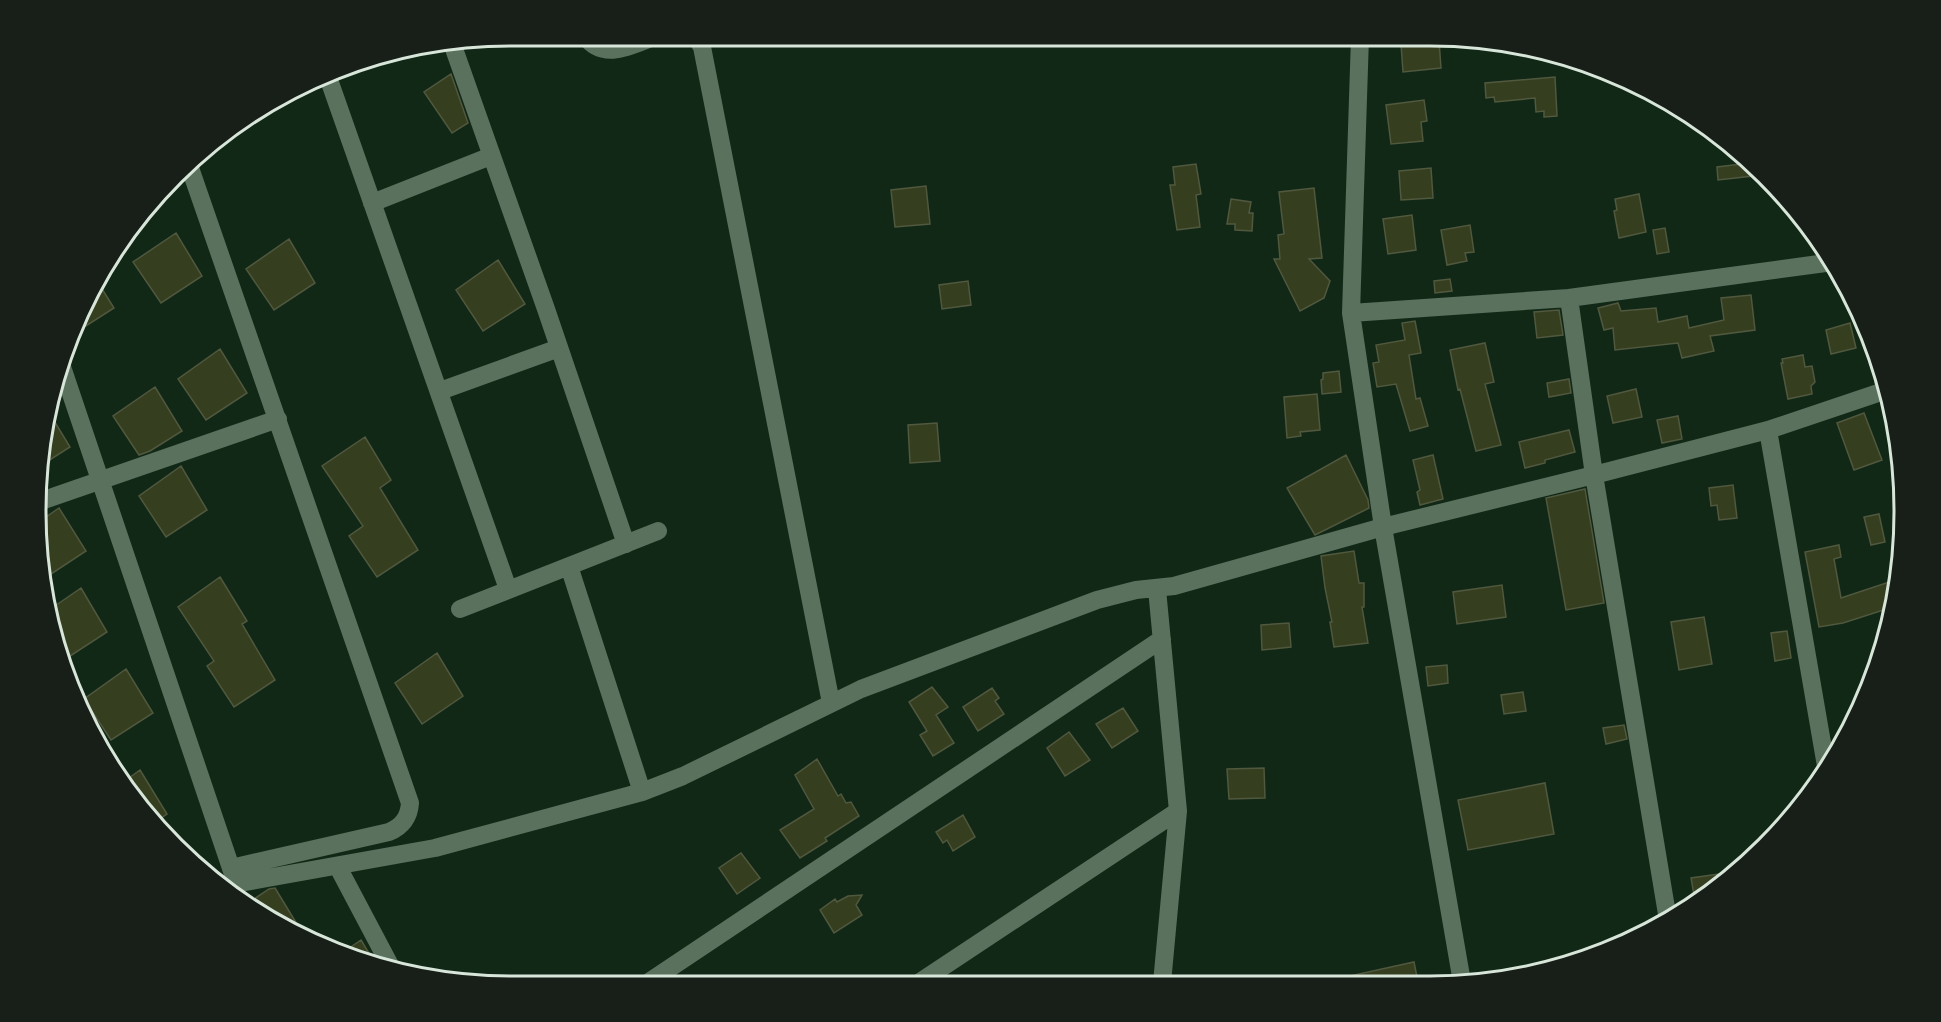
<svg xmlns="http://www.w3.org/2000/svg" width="1941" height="1022" font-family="'Roboto Condensed',sans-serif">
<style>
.building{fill:#363e20;stroke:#50583e;stroke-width:1.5}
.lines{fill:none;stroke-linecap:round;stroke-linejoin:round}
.minor{stroke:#59715d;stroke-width:18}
.rim{fill:none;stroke:#d8e6da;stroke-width:3}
</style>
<rect width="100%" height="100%" fill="#122817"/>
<path class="building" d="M1439,41L1441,68L1403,72L1401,44Z
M451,74L468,123L452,133L424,92Z
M1555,77L1557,116L1544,117V111L1536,112L1535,98L1495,102L1494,97L1486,98L1485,83Z
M1424,100L1427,121L1421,122L1423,141L1391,144L1386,105Z
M1750,163L1753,176L1718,180L1717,167Z
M1196,164L1201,194L1196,195L1200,227L1177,230L1170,185H1175L1173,167Z
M1431,168L1433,198L1401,200L1399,171Z
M926,186L930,224L895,227L891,190Z
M1314,188L1322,258L1309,259L1330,281L1324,298L1300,311L1274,259H1280L1278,235L1284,234L1279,192Z
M1639,194L1646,232L1619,238L1614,211L1617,210L1615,199Z
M1231,199L1251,202L1249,213H1253L1252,231L1235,230V224H1227Z
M1412,215L1416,250L1388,254L1383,219Z
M1470,225L1474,252L1465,253L1467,261L1447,265L1441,230Z
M1665,228L1669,252L1657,254L1653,230Z
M176,233L202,276L161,303L133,262Z
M289,239L315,283L274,310L246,269Z
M498,260L525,304L483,331L456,290Z
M1450,279L1452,291L1435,293L1434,281Z
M968,281L971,305L942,309L939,285Z
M99,284L114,308L78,331L85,315Z
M1751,295L1755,330L1710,336L1714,351L1682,358L1678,343L1615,350L1613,328L1604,330L1598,308L1618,303L1621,311L1656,308L1658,322L1687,316L1689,328L1724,320L1721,298Z
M1559,310L1563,335L1537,338L1534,312Z
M1415,321L1421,353L1409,355L1416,399L1420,398L1428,426L1410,431L1396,384L1377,387L1373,363L1379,362L1376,345L1405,340L1402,323Z
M1850,323L1856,348L1831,354L1826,330Z
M1485,343L1494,382L1485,384L1501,445L1476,451L1460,389L1458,390L1450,350Z
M220,349L247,393L206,420L178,379Z
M1803,355L1805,367L1812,366L1815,382L1811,386L1812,394L1788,399L1781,363H1783L1782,359Z
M1339,371L1341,392L1322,394L1321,380L1323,379V373Z
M1569,379L1571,393L1549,397L1547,383Z
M155,387L182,431L150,451L139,455L113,416Z
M1636,389L1642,417L1613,423L1607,396Z
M1317,394L1320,430L1300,432L1301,436L1287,438L1284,397Z
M1864,413L1882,460L1854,470L1837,423Z
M50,414L70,447L45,463Z
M1678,416L1682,439L1662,443L1657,420Z
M937,423L940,461L910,463L908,425Z
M1569,430L1575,452L1545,460V463L1525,468L1519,442Z
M365,437L391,480L380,488L418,550L377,577L349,536L363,526L322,466Z
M1346,455L1368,500L1369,508L1315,535L1287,488Z
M1433,455L1443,499L1420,505L1417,492L1420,490L1413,460Z
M181,466L207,510L166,537L139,496Z
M1733,485L1737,518L1719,520L1717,505L1711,506L1709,488Z
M1585,489L1604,603L1566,610L1546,498Z
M59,508L86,551L45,578L37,542L39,522Z
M1879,514L1885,542L1871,545L1864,517Z
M1839,545L1841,557L1834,559L1841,598L1898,579L1893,607L1843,623L1819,627L1805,552Z
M1354,551L1359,583H1364V607H1362L1368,643L1334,647L1330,622H1332L1325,588L1321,556Z
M220,577L247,621L242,624L275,680L234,707L207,666L214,661L178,607Z
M1502,585L1506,617L1457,624L1453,592Z
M81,588L107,632L64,660L52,608Z
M1704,617L1712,664L1679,670L1671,622Z
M1289,623L1291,647L1262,650L1261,625Z
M1787,631L1791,658L1775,661L1771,633Z
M437,653L463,696L422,724L395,683Z
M1447,665L1448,683L1428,686L1426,667Z
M126,669L153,713L111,740L84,699Z
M932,687L948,707L936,715L954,743L933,756L920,735L927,731L909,702Z
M992,688L999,698L995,701L1004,714L978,731L963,707Z
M1523,692L1526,711L1504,714L1501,695Z
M1123,708L1138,731L1112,748L1096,724Z
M1624,725L1627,739L1606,744L1603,728Z
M1069,732L1090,760L1065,776L1047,748Z
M817,759L838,796L841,794L846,803L851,802L859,816L825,838L827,841L800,858L780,830L814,809L795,775Z
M1264,768L1265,798L1229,799L1227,769Z
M140,770L167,814L155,822L122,783Z
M1545,783L1554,834L1468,850L1458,800Z
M963,815L975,837L953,851L947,840L943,843L936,832Z
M741,853L760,878L737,894L719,868Z
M1733,872L1708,893L1694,895L1691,878Z
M275,888L306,939L251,901L269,889Z
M862,895L856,905L862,915L834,933L820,910L835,899L837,902L848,896Z
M361,940L376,965L342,953Z
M1414,962L1418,982H1345V977Z"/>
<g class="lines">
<path class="minor" d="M585,36C603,62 632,45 656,36
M695,36L702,47L831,703
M1360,37L1351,313L1383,527L1462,982
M453,46L546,309L626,544
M328,77L508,589
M190,168L410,803C409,817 403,826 389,832L231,868
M372,203L491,156
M1569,298L1594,475L1668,920
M1351,313L1569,298L1833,262
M1879,357L1885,391
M62,367L234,877
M440,391L559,348
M1768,430L1826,766
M41,501L278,419
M569,566L642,792
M1157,589L1178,811L1162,983
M460,609L658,531
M338,867L393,971
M228,885L435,848L642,792L683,776L861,689L1097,600L1136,590L1174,586L1383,527L1594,475L1768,430L1887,390
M646,984L1162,639
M917,984L1178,811"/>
</g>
<path d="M0 0H1941V1022H0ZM510 46H1430A464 464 0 0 1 1894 510V512A464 464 0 0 1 1430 976H510A464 464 0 0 1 46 512V510A464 464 0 0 1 510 46Z" fill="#171f18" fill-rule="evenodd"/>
<path class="rim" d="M510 46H1430A464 464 0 0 1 1894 510V512A464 464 0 0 1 1430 976H510A464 464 0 0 1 46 512V510A464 464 0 0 1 510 46Z"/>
</svg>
